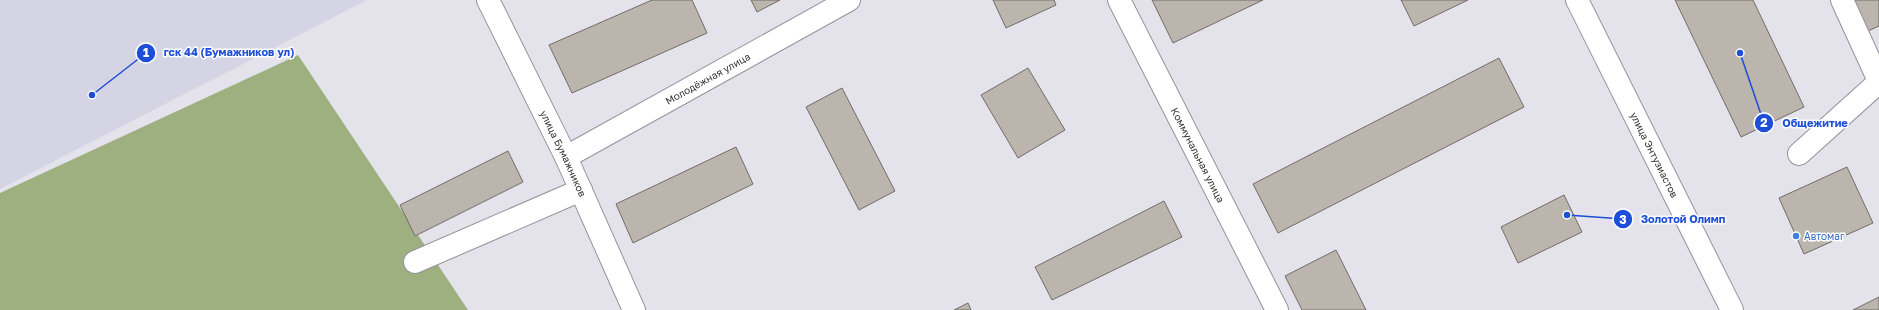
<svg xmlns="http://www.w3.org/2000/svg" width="1879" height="310" font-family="'Golos Text',sans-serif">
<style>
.built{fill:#d5d4e4}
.forest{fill:#9eaf80}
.building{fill:#bbb5ae;stroke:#726c67}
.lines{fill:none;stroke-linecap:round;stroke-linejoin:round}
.minor-casing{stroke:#93939b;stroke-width:24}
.minor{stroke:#fff;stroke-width:22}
.shop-dot{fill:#3f7fe0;stroke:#fff;stroke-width:1.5}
.labels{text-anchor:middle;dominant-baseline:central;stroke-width:3;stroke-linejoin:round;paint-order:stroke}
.street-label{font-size:10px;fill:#333336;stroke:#fff}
.shop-label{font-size:10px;fill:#366cbe;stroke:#fff;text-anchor:start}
.leader{fill:none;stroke:#1d4ed8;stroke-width:1.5}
.callout-dot{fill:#1d4ed8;stroke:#fff;stroke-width:1.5}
.mark-label{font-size:12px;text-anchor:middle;font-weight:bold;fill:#fff}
.callout-label{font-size:11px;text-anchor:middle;font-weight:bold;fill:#1d4ed8;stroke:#fff;stroke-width:3;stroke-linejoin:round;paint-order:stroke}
</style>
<rect width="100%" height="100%" fill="#e4e3ec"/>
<path class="built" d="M0,0H367L0,189Z"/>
<path class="forest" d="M298,55L468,310H0V193Z"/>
<path class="building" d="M652,0H692L707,33L572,93L549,45Z
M751,0H780L757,12Z
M993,0H1054L1056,5L1006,28Z
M1152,0H1263L1173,43Z
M1401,0H1468L1414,26Z
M1675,0H1753L1804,107L1741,137Z
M1853,0H1879V26L1868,31Z
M1499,58L1524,107L1278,233L1253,184Z
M1028,68L1065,130L1018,158L981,95Z
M842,88L895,191L859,210L806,107Z
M736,147L753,184L633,243L616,204Z
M508,151L523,182L415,236L400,205Z
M1847,167L1873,223L1804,254L1779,198Z
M1564,195L1582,232L1518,263L1501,227Z
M1164,201L1182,237L1052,300L1035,267Z
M1336,250L1366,310H1302L1285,276Z
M1879,297V310H1853Z
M968,303L971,310H954Z"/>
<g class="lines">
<g class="minor-casing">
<g id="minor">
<path id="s1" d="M488,0L566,157L634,310"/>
<path id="s2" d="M1119,0L1277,310"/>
<path id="s3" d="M1577,0L1732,310"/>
<path d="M1842,0L1879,81"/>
<path d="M1799,154L1879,82"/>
<path id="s4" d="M566,157L849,0"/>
<path d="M415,262L581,190"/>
</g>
</g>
<use href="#minor" class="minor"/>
</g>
<circle class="shop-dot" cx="1796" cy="236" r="4"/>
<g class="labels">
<g class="street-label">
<text stroke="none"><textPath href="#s4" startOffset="162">Молодёжная улица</textPath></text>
<text stroke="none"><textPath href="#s1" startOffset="171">улица Бумажников</textPath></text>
<text stroke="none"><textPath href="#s2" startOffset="174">Коммунальная улица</textPath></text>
<text stroke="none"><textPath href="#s3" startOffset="173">улица Энтузиастов</textPath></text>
</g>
<g class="shop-label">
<text x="1804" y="236">Автомаг</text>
</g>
</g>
<path class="leader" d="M92 95L146 53M1740 53L1764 123M1567 215L1623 219"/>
<g class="callout-dot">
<circle cx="92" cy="95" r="4"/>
<circle cx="1740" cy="53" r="4"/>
<circle cx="1567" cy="215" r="4"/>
<circle cx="146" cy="53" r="10"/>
<circle cx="1764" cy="123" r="10"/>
<circle cx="1623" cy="219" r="10"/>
</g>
<g class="mark-label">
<text x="146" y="57">1</text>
<text x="1764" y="127">2</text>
<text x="1623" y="224">3</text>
</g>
<g class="callout-label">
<text x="229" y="56">гск 44 (Бумажников ул)</text>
<text x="1815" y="127">Общежитие</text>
<text x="1683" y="223">Золотой Олимп</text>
</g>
</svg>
